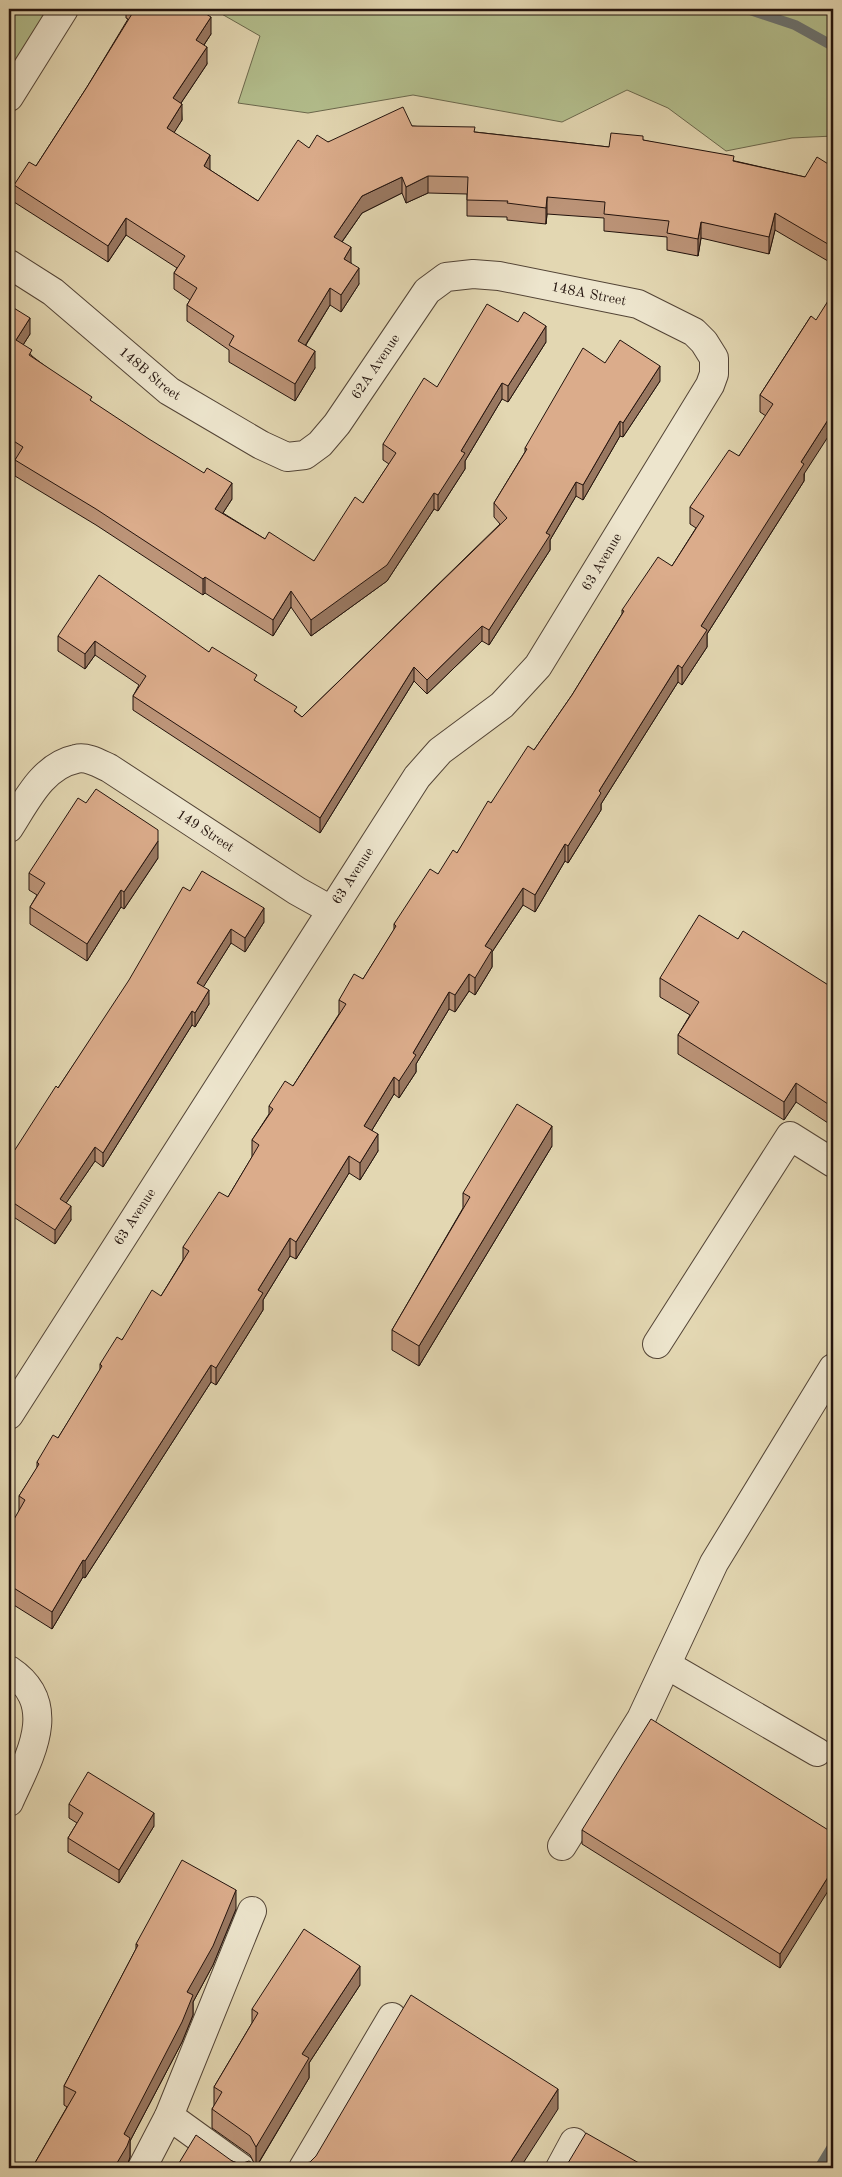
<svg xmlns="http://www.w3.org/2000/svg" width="842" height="2177" font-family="'Old Standard TT',serif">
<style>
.green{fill:#b3be8d;stroke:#6b684d}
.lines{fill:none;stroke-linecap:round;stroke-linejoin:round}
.stream{stroke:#6c7574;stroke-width:10}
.minor-casing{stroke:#534436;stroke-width:30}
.minor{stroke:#ede5cd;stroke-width:28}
.wall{fill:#bc9478;stroke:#23130d}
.shaded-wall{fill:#997861;stroke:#23130d}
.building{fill:#dbac8b;stroke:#23130d}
.labels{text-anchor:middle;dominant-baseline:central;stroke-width:5;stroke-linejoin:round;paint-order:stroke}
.street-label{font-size:14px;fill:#23130d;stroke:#ede5cd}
</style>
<rect width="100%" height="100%" fill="#e3d7b2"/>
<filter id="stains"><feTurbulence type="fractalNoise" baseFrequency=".004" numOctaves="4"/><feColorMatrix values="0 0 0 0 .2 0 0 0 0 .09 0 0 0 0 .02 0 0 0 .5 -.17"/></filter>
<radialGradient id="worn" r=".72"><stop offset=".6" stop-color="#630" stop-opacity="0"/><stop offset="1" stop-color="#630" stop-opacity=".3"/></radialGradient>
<path class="green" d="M9,9H53L9,82Z
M213,9H833V136L792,138L726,151L668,108L627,90L562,122L413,95L308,113L238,103L260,36Z"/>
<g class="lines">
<path class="stream" d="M747,9L795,25L833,46
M819,2168L833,2145"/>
<g class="minor-casing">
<g id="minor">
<path d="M9,97L64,9"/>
<path id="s1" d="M9,264L53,292L169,391L261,445L287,457L305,455L320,444L337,424L427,291L446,277L473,274L499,276L638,304L694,332L704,342L714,358V374L710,385L538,666L502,705L440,751L417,777L9,1415"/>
<path id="s2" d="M9,828C26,802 42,766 76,759C87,756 100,764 109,768L297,891L331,910"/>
<path d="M657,1344L790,1136L833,1163"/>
<path d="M667,1665L817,1752"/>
<path d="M9,1670C62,1705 28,1759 9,1802"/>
<path d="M562,1846L641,1719L714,1563L833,1368"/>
<path d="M169,2116L241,2168"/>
<path d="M142,2168L169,2116L252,1911"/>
<path d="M303,2168L392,2017"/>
<path d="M560,2168L574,2142"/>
</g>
</g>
<use href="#minor" class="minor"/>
</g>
<path class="wall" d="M126,9H198L211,34L204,45L207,64L181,103L182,120L174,132L210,170L258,201L309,148L328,142L412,126L475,132L609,147L643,140L805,177L833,167V264L775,230L769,254L701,238L698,256L667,250V237L604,231V218L547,214L546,224L507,220V217L467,216V194L428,193L406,203L402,193L362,213L342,242L351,263L359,284L341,312L330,305L306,345L315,368L295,401L229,362V350L187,321V305L190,300L174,289V273L177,268L126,235L108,262L14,202V185L36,166L87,87L128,19L126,18Z
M9,305L30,334L23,345L32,356L92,402L232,499L223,513L265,539L314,561L363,503L389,464L383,460V444L437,387L546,342L508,402L502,399L465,461V469L438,511L434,509L387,581L311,636L291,607L273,636L205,593L203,595L96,525L15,476V460L16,459L9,454Z
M811,316L804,481L707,634V647L682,685L678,682L601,804V810L568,863L565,861L535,912L523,905L492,952V967L475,995L469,991L455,1012L449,1009L416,1064V1072L399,1098L394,1094L372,1130L378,1151L360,1180L349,1173L296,1259L290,1256L263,1300V1310L216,1385L211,1382L85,1578L83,1577L52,1629L9,1602V1528L19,1512V1496L37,1468V1462L58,1438L100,1370V1364L161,1296L183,1260V1247L228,1197L252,1157V1140L269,1114V1106L293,1086L339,1014V1000L363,979L394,930V924L457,853L491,803L534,750L572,695L622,614V610L672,566L696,528L690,524V507L739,456L766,416L760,412V395Z
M605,363L660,381L623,437L620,436L583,500L576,496L550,540V550L489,645L482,641L427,694L414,681L320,833L133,710V696L139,685L95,655L85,669L58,651V636L209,652L257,682L302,717L500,524L494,517V503L525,452V448Z
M158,858L124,909L121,907L87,961L30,924V907L37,895L29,890V873Z
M190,891L264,922L245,952L231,943L203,987L209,1004L195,1027L192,1025L103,1167L95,1161L66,1203L71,1220L55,1244L9,1214V1159L58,1088Z
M738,939L833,988V1114L828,1123L796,1102L784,1120L678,1054V1035L690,1015L660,997V978Z
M552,1146L419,1366L392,1350V1330L463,1208V1193Z
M69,1804L154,1826L119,1883L68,1852V1838L77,1823L69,1818Z
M582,1830L833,1833L780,1968L582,1844Z
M236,1909L213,1965L193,2002V2015L182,2042L130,2141V2157L126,2168H32L67,2107L64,2105V2086L136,1949V1944Z
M360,1985L309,2063V2078L257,2166L176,2168L232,2161L240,2164L255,2165L250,2155L212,2128V2109L214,2106V2087L252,2023V2009Z"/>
<path class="shaded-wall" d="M211,17V34L196,57V40Z
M207,47V64L173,115V98Z
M182,104V120L167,144V128Z
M210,155V172L204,166Z
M428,176V193L406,203V187Z
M402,177V193L362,213L334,253V237L362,196Z
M547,197V214L546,224V208Z
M775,213V230L769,254V237Z
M126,218V235L108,262V246Z
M701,222V238L698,256V239Z
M351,247V264L344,259Z
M359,268V284L341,312V295Z
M330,288V305L298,357V341Z
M30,318V334L16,356V340Z
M546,326V342L508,402V386Z
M315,351V368L295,401V384Z
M660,366V381L623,437V423Z
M502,383V399L465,461V469L438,511V495L461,451Z
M833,412V429L804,474V481L707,634V647L682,685V668L701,626L801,462Z
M620,421V436L583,500V485Z
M576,482V496L550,540V550L489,645V630Z
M232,483V499L215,525V509Z
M434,493V509L387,581L311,636V620Z
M205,577V593L203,595V579Z
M291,591V607L273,636V620Z
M14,607V621L9,629V615Z
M482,626V641L427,694V680Z
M95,641V655L85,669V654Z
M678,665V682L601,804V810L568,863V846L599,791Z
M414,667V681L320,833V818Z
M158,841V858L124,909V892Z
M565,844V861L535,912V895Z
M523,888V905L492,952V967L475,995V978L485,946Z
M121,890V907L87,961V944Z
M264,908V922L245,952V938Z
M231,929V943L197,997V983Z
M469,974V991L455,1012V995Z
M209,990V1004L195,1027V1013Z
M449,992V1009L416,1064V1072L399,1098V1081L413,1053Z
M192,1011V1025L103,1167V1153Z
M394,1077V1094L364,1143V1126Z
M796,1083V1102L784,1120V1102Z
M833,1096V1114L828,1123V1104Z
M552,1126V1146L419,1366V1346Z
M378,1134V1151L360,1180V1163Z
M95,1147V1161L60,1212V1199Z
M349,1156V1173L296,1259V1242Z
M71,1206V1220L55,1244V1230Z
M290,1238V1256L263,1300V1310L216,1385V1368L258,1290Z
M211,1365V1382L85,1578V1561Z
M83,1560V1577L52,1629V1612Z
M154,1813V1826L119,1883V1870Z
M833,1869V1883L780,1968V1954Z
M236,1890V1909L213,1965L193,2002V2015L182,2042L130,2141V2157L127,2166L126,2168H114L124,2134L187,1992Z
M360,1966V1985L309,2063V2078L256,2167V2147L302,2054Z
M558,2089V2109L520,2168H507Z"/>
<path class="building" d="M135,9H198L211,17L196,40L207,47L173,98L182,104L167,128L210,155L204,166L258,201L298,140L309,148L317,135L328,142L403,107L412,126L475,127L474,132L609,147L611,133L643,136V140L734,156L733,161L805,177L817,157L833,167V247L775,213L769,237L701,222L698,239L667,233L669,221L604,214L605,202L547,197L546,208L507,203L508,201L467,200L468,177L428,176L406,187L402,177L362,196L334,237L351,247L344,259L359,268L341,295L330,288L298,341L315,351L295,384L229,345L234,336L187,305L197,288L174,273L185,256L126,218L108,246L14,185L29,162L36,166L87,87Z
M833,293V412L801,462L804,464L701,626L707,630L682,668L678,665L599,791L601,793L568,846L565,844L535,895L523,888L485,946L492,950L475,978L469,974L455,995L449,992L413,1053L416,1055L399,1081L394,1077L364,1126L378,1134L360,1163L349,1156L296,1242L290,1238L258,1290L263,1293L216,1368L211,1365L85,1561L83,1560L52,1612L9,1585V1528L25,1500L19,1496L39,1464L37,1462L53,1435L58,1438L102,1366L100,1364L117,1337L122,1340L152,1290L161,1296L189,1251L183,1247L219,1192L228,1197L259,1145L252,1140L273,1109L269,1106L285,1081L293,1086L346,1004L339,1000L354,974L363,979L396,926L394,924L430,869L438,874L453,850L457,853L488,801L491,803L528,746L534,750L572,695L624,611L622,610L658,557L672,566L704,516L690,507L729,450L739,456L773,404L760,395L811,316L816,320Z
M487,304L518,322L524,312L546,326L508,386L502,383L461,451L465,453L438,495L434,493L387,565L311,620L291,591L273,620L205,577L203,579L96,509L15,460L23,447L9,438V305L30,318L16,340L32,350L29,355L92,397L90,400L149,439L204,473L207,468L232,483L215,509L265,539L269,532L314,561L355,497L363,503L396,453L383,444L424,378L437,387Z
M620,340L660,366L623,423L620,421L583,485L576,482L546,533L550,535L489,630L482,626L427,680L414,667L320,818L133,696L146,676L95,641L85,654L58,636L99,575L209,652L212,647L257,675L254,680L297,707L294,711L302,717L507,518L494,503L527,449L525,448L583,348L605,363Z
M9,604L14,607L9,615Z
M96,789L158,830V841L124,892L121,890L87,944L30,907L45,883L29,873L78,798L86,803Z
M202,871L264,908L245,938L231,929L197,983L209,990L195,1013L192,1011L103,1153L95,1147L60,1199L71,1206L55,1230L9,1200V1159L56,1086L58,1088L129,980L183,887L190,891Z
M699,915L738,939L743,931L833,988V1096L828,1104L796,1083L784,1102L678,1035L699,1002L660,978Z
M517,1104L552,1126L419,1346L392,1330L470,1197L463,1193Z
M651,1719L833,1833V1869L780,1954L582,1830Z
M88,1772L154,1813L119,1870L68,1838L83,1813L69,1804Z
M182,1860L236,1890L213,1946L187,1992L193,1995L182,2022L124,2134L130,2138L127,2146L114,2168H32L76,2092L64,2086L138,1945L136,1944Z
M304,1929L360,1966L302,2054L309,2058L256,2147L250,2136L212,2109L222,2092L214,2087L258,2013L252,2009Z
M411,1995L558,2089L507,2168H299L302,2164L310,2162L316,2156Z
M586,2133L646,2167V2168H565Z
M196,2135L232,2161L240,2164L249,2161L261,2168H176Z"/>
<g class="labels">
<g class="street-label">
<text stroke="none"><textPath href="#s1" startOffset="732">148A Street</textPath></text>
<text stroke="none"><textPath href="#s1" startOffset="472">62A Avenue</textPath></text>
<text stroke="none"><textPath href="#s1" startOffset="179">148B Street</textPath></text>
<text transform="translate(602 562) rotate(-59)">63 Avenue</text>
<text stroke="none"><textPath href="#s2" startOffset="249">149 Street</textPath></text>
<text transform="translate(353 876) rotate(-57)">63 Avenue</text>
<text transform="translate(135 1217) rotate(-57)">63 Avenue</text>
</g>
</g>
<rect width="842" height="2177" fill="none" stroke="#e3d7b2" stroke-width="30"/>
<rect x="10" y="10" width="822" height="2157" fill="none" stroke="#23130d" stroke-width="2.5"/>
<rect x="15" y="15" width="812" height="2147" fill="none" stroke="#23130d"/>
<rect width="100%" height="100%" filter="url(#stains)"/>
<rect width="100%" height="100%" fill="url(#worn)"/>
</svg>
